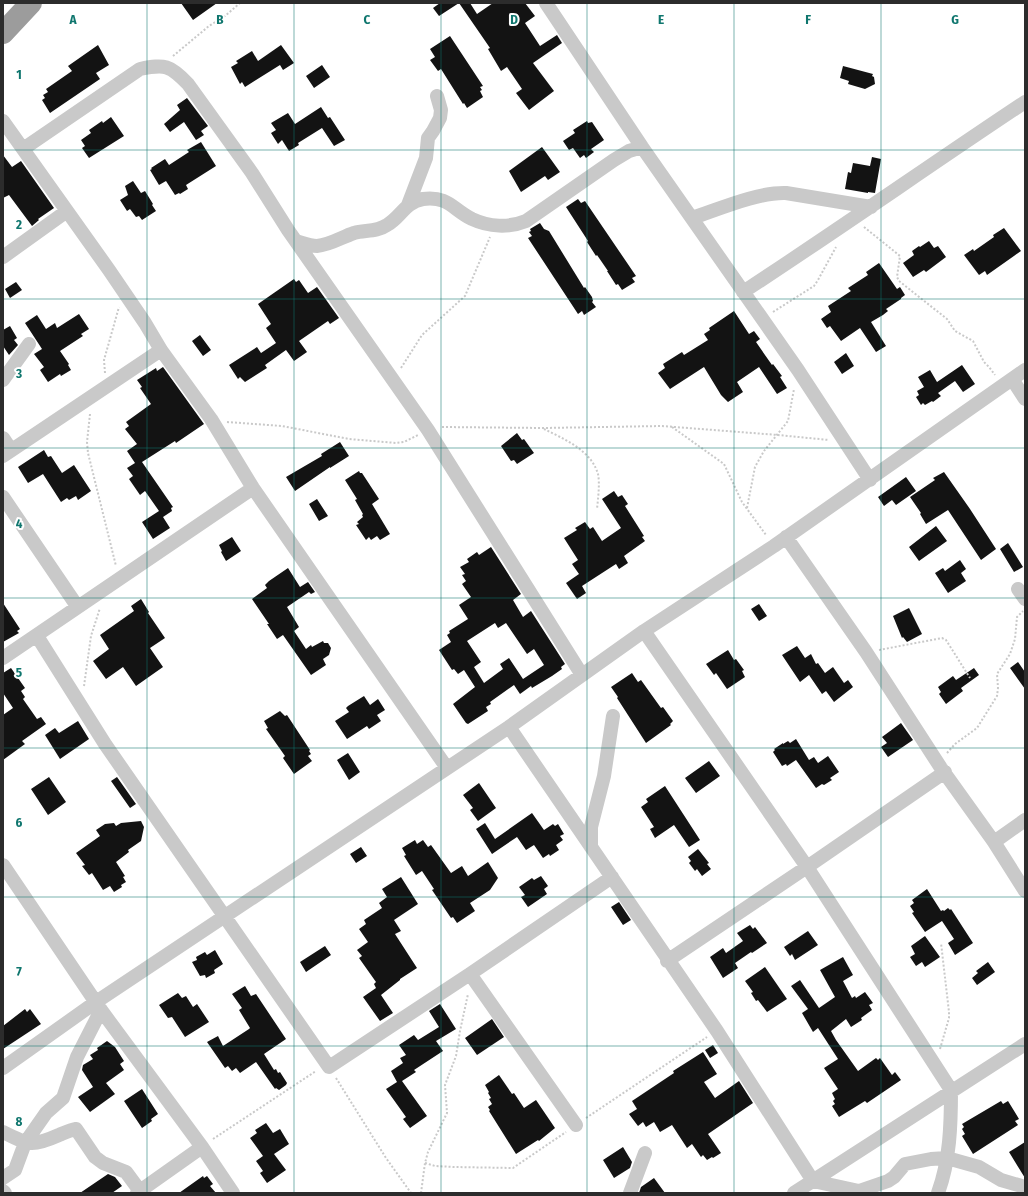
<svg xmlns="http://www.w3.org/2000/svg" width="1028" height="1196" font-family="'Fira Sans Condensed',sans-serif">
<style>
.building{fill:#131313;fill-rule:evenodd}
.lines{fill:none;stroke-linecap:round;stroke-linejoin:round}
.path{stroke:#c9c9c9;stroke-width:2;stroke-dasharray:2 2;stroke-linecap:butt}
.minor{stroke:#c9c9c9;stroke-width:14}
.trunk{stroke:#9c9c9c;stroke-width:22}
.grid{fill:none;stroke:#0f766e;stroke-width:1;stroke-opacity:0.55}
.grid-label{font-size:13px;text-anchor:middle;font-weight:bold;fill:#0f766e;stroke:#fff;stroke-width:4;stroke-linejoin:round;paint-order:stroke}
</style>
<rect width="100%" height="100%" fill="#fff"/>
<path class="building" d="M181,3H217L193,20Z
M440,3H459L439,16L433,8Z
M459,3H470L477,14L493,3H525L535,16L525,23L540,46L557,35L562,43L533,63L554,91L529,110L516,93L522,89L507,67L501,71L488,49L490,48Z
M450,36L483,86L480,87L482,90L480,91L483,97L467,108L464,103L463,104L441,69L438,71L430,60L435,57L430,49Z
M98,45L109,65L96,73L100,79L50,113L42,100L45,98L43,95L48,92L46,89L72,71L68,66Z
M281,45L294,63L283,70L280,65L245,87L242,82L240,84L231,67L238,63L236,61L252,51L258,61Z
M322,65L330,77L314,88L306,76Z
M843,66L873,74L872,76L874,77L875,84L865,89L848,84L849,81L840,78Z
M187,98L208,126L201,131L204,135L196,140L184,122L170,132L164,124L180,110L177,105Z
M321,107L328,118L330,117L345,140L334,146L322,128L298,143L299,145L289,151L282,140L278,144L271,133L276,130L271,123L288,113L295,124Z
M111,117L124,136L89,158L82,148L85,146L81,140L91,133L89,130L102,121L103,123Z
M587,121L588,123L592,122L604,140L591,149L594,152L586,158L584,155L580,158L573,148L569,150L563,141L575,133L573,130Z
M201,142L216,166L186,185L188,189L180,194L179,193L175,195L166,181L159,185L150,170L152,169L151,168L165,159L169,165L189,152L187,150Z
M542,147L560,172L548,180L545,176L521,192L509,171Z
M3,155L12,167L21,161L54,208L38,219L39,220L32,226L9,195L3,198Z
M872,157L881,159L875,193L868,192V193L845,189L848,172L851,173L853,163L870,166Z
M133,181L141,193L145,191L153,204L152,205L156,211L142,220L139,216L136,217L130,209L127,211L120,200L128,195L125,186Z
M578,199L581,203L585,201L636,276L632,278L635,282L622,290L618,284L616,285L607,271H608L597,255L596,256L587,242L588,241L566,207Z
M540,223L544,229L549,231L584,288L585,287L592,297L593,301L592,302L596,307L584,315L582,311L578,314L528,238L532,236L529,232L531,231L530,229Z
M1004,228L1021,251L987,275L985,271L979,275L964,255L973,249L974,251L994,237L993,235Z
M929,241L934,248L938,246L946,257L926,272L924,270L913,277L903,263L914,255L912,251L919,246L920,247Z
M879,263L897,289L900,287L905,295L901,298V299L886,309L888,311L883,315L871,322L886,346L876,352L860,328L841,341L830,326L827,328L821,319L831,312L828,306L851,291L848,288L868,275L866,272Z
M294,279L296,282L299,280L308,293L317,287L339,318L330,324L328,321L299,341L307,352L294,361L286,350L265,365L267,368L245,382L240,377L238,379L229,365L257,347L261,353L276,343L266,328L271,324L258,304Z
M16,282L22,290L10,298L5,289Z
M734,311L749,334L754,331L760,339L756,342L772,365L773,364L782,376L780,377L787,388L777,394L759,367L737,382L743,392L728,402L721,395L704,367L670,389L658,373L665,368L663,364L682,352L684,355L708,340L704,334L710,330L709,328Z
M79,314L89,329L81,334L83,336L60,351L69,364L68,365L71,370L61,376L60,374L48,382L40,370L44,367L34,354L42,349L25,323L37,315L46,329L55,323L57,328Z
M10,326L17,338L14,340L18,345L9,355L3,346V330Z
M200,335L211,350L203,356L192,341Z
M846,353L854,366L842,374L834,362Z
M962,365L975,384L963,392L955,381L938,393L941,396L933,402L932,401L925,405L923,403L921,405L916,397L919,395L917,391L924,387L918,377L930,370L937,382Z
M163,367L204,424L176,443L175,441L142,462L173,507L171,508L172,511L163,517L170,528L153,539L142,522L159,511L145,491L140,495L129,479L133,476L127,468L135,463L127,451L137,444L125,429L129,426L126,422L151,404L140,388L142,387L137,380L156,368L157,371Z
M517,433L522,440L524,439L534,453L517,464L514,460L511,461L501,446Z
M340,442L349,456L330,468V467L295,491L286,477L322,456L321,454Z
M44,450L48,457L51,456L62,473L74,465L91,491L78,500L76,496L69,500L67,498L61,502L43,474L28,483L18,467Z
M359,471L360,473H362L379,499L372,504L390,534L380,540L377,536L371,540L369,537L366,540L356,525L359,524L357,522L363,517L362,515L363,514L355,500L357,499L345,480Z
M944,472L970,509L996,549L981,560L948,510L926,524L920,514L921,513L910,497L935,480L933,478Z
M906,477L916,491L896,505L892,500L884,506L878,497Z
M614,491L618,497L622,495L628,504L625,506L644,536L642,537L645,541L624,556L628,563L619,569L616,564L582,586L586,593L577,599L566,583L579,574L572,564L578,560L564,538L577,530L575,528L585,522L590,529L593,527L602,541L621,528L602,499Z
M317,499L328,516L319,521L309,504Z
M936,526L947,541L919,561L909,547Z
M232,537L241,551L226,561L221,552L222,551L219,545Z
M1008,543L1023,567L1014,572L1000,549Z
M491,547L521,594L513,600L523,617L531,611L565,664L561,667L562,669L552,676L532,688L531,686L520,694L514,685L490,702L491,704L486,707L488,711L468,724L466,723L453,704L475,687L464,670L458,674L454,669L452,670L439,650L451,642L447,635L450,633L449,631L468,619L459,605L471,597L462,584L466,581L462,575L465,574L460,567L469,562L467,559L477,552L479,555ZM495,623L498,628L506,623L527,654L534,649L544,665L523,679L509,658L500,664L503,669L484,683L474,667L481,662L467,641Z
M960,560L966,569L961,573L966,581L948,593L935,573L943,568L945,571Z
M288,568L300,587L308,582L315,592L311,594L309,592L287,607L299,627L294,631L306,649L311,645L312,647L323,641L324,643H328L331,648L329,655L323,659L326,665L311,675L283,635L277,639L267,624H269L252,599L267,588L265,585L269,581Z
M141,599L149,612L148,613L165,638L150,648L163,667L136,686L123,667L106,679L93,661L109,649L100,635L134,611L131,606Z
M3,603L20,629L17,631L19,633L3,642Z
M759,604L767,616L759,621L751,609Z
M909,608L922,634L907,642L903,637L902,638L893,616Z
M797,646L805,658L811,654L816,664L818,663L825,673L833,667L844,683L848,680L853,687L834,702L826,691L822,694L809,675L800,682L782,655Z
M728,650L734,660L736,659L744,670L742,671L745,677L727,689L716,673L714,675L706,664Z
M1018,662L1025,672V689L1010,668Z
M11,668L25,688L21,691L25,697L23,699L37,719L41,717L46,724L22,741L25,744L3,760V715L13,708L3,693V673Z
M974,668L979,675L961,688L963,691L946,704L939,694L941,692L938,687L953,676L956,680Z
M632,673L638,682L641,680L661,708L663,707L673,721L670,724L671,725L646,743L617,698L618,697L611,687Z
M364,696L370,705L378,699L385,710L377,715L381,721L369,729L367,726L347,739L335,721L349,712L346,708L348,706Z
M280,711L285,716L287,715L310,750L309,751L311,754L308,756L312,761L294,774L283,758L285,756L266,729L268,728L264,721Z
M78,721L89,739L60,759L45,735L55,728L59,733Z
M901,723L913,740L888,757L881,747L887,743L882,737Z
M796,739L809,760L814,757L818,763L828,756L839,772L830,778L832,780L824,785L822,784L816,788L796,760L787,766L786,764L782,766L773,752L775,750L774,749L783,743V744L788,741L790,743Z
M348,753L360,772L349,780L337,760Z
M709,761L720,776L696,793L685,778Z
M49,777L66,802L48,815L31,789Z
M117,777L136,804L130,808L111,781Z
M479,783L496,808L478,821L470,810L473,808L463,795Z
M665,786L700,840L689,847L674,825L655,838L650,829L654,827L641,807L648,802L646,799Z
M532,813L544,830L553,824L555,826L558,824L564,834L560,836L563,840L556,845L559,850L550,856L549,854L543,858L534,845L526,850L517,837L492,854L476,829L485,823L495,839Z
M141,821L144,827L141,841L128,850L129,852L116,862L125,876L123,877L126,882L121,885L122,887L114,892L110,886L103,890L92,873L89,875L82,866L85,865L76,853L100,836L96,830L105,824L114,823L116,826L121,823Z
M415,840L417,844L423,840L428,847L431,845L451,873L462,866L468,876L488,862L498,878L490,890L470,903L475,911L457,923L453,917L451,918L432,890L434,889L422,871L416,875L404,856L406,855L402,848Z
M361,847L367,856L356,863L350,854Z
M698,849L709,863L707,864L711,869L702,876L697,869L695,871L689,863L691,861L688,857Z
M541,876L548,886L544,889L547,894L528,907L521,897L525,895L519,887L532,878L534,880Z
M401,877L418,904L394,920L401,931L395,934L417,968L400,979V980L381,995L393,1013L380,1021L363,997L376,988L374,984L376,982L359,958L362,956L357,950L368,942L359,929L366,924L364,920L382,908L379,903L387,897L382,889Z
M927,889L941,911L943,910L944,911L948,908L950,910L951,909L973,943L955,955L948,943L954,939L942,921L925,932L912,913L914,912L910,906L914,903L912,900Z
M619,902L631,920L623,925L611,907Z
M750,925L753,929L755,927L767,943L752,953L751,952L735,963L738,968L723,978L710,957L723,948L726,953L743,941L737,933Z
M808,931L818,945L795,960L792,954L790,956L784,947Z
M925,936L940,957L925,967L922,962L916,966L910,957L915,954L911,946Z
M325,946L331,955L306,972L300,962Z
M215,950L223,964L214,970L215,973L206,978L205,975L200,976L192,962L197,960L196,957L205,952L207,955Z
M843,957L853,975L843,981L852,998L855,996L856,998L865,992L873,1003L869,1005L872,1010L861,1018L862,1020L851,1027L846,1019L831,1031L836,1040L858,1071L876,1058L878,1060L880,1058L892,1075L895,1072L901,1080L867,1103L865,1101L839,1117L832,1106L835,1104L833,1101L835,1099L832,1093L838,1089L824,1068L838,1059L818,1028L813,1032L802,1013L808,1009L791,986L800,980L819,1008L835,997L820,970Z
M988,962L995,972L977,985L972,978L978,973L976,971Z
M765,967L787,999L767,1012L758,1000L756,1001L751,993L753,992L745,981Z
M245,986L251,996L256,994L286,1039L264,1054L274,1070L276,1069L278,1073L280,1072L287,1083L286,1085L279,1090L276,1088L275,1089L256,1062L240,1073L236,1068L232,1071L228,1066L225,1068L207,1042L218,1036L223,1046L249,1029L250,1028L239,1010L242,1008L232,994Z
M178,993L182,998L186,996L193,1007L197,1004L209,1022L185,1037L172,1017L168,1018L159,1005Z
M440,1004L456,1029L436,1041L443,1051L414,1070L416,1072L402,1081L427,1116L410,1128L403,1119L406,1117L386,1089L397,1082L391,1071L403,1063L400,1058L406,1055L399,1045L414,1035L418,1040L439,1027L429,1011Z
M25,1009L27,1012L30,1009L41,1024L3,1049V1026Z
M492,1019L504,1037L477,1055L465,1038Z
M107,1041L115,1047L124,1061L120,1064L124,1070L106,1083L115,1094L90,1112L78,1097L93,1087L82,1070L83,1065L93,1059L90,1055L98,1050L97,1048Z
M713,1045L718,1053L710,1058L705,1050Z
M703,1052L717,1074L704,1082L715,1098L739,1081L753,1103L708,1134L721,1153L713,1158L712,1157L707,1160L703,1155L701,1157L692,1144L687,1148L672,1125L660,1132L654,1122L646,1127L643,1122L638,1126L629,1114L637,1109L632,1101L674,1073L673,1071Z
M499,1075L512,1094L514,1093L524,1108L536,1100L555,1128L539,1141L538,1140L516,1154L489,1111L490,1110L488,1107L492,1104L489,1099L491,1098L488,1093L489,1092L485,1085Z
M142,1089L158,1114L151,1119L152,1121L142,1128L124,1101Z
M1001,1101L1003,1104L1008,1101L1019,1119L1015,1121L1018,1125L973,1154L962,1136L965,1134L962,1129L964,1127L962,1124Z
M266,1123L273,1133L280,1129L289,1144L274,1154L286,1170L267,1183L260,1173L263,1171L256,1161L263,1156L250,1138L257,1133L255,1130Z
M1025,1142V1178L1009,1152Z
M623,1147L632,1162L630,1168L614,1178L603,1160Z
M108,1174L115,1177L122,1186L112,1193H80Z
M203,1176L204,1178L207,1176L213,1184L210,1186L216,1193H179Z
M654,1178L665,1193H639L641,1187Z"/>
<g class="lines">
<path class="path" d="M173,56L209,26L225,16L240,3
M864,227L900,256L897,277L899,281L947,319L955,331L973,341L984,362L989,367L995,375
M773,312L814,286L818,280L836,247
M401,368L422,335L465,296L490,237
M105,373L104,360L119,307
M90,414L87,442L88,453L116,566
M227,422L282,426L349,439L396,443L404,442L418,435
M442,427L543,428L662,426L778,435L829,440
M672,427L724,464L742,502L766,535
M544,429C564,439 591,450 598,474C600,483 598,499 597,509
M747,508L755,467L764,451L788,421L794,389
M879,650L942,638L946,640L970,678
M84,686L91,636L100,608
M947,753L955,744L977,728L997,696L998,688L997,674L1010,654L1015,639L1017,617L1023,611
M940,1049L949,1018V1012L941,943
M336,1078L386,1158L411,1193
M586,1118L707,1037
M213,1139L316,1071
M425,1163L435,1166L454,1167L513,1168L566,1132
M421,1193L425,1163L428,1152L447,1113L445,1085L456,1056L460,1031L468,994"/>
<path class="minor" d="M546,3L642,147L798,370L870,480
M3,121L109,270L145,323L161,350L211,419L253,488L447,768
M23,149L140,69C165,64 170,65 188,84L252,173L288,230L428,430L582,675
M408,205L426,158L428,138L433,131L440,118L441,110L437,96
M692,218C719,209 758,192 786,193L871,207
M296,241C303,243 310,246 317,246C330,245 342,237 354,233C365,230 377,232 387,225C401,217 405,202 423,199C449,196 452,209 472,219C489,227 509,228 526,221L614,160L629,151L642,147
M3,257L67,211
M743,292C838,230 930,165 1025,102
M1012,379L1025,399
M3,380L29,344
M3,438L11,450
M3,456L161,350
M3,497L77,606
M786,537L866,652L941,768L994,842L1025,891
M1018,589L1025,599
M644,631L807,867L951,1090C951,1125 950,1160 938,1193
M37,636L105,744L329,1067L470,974L612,877
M3,658L253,488
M509,727L717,1031L813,1181L859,1191L888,1181L894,1177L905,1164L931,1159L947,1158L979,1167L1001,1180L1025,1187
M994,842L1025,820
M591,847V827L604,776L613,716
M3,865L101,1010L202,1147L233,1193
M667,961L807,867L945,772
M470,974L576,1125
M3,1068L96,1002L509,727L644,631L774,546L1025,370
M3,1132C29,1145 32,1147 59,1135C64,1133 70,1130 76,1129L95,1157L103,1163L126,1172L140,1191
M3,1178L15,1170L25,1143L46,1113L63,1098L77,1057L101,1010
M3,1191L5,1193
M137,1193L202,1147
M630,1193L645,1153
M794,1193L1025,1044"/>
<path class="trunk" d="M3,33L31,3"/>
</g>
<path class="grid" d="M147,3V1193M294,3V1193M441,3V1193M587,3V1193M734,3V1193M881,3V1193M3,150H1025M3,299H1025M3,448H1025M3,598H1025M3,748H1025M3,897H1025M3,1046H1025"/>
<g class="grid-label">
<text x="73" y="24">A</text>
<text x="220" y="24">B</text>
<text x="367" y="24">C</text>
<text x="514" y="24">D</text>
<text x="661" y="24">E</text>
<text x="808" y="24">F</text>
<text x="955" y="24">G</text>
<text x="19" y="79">1</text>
<text x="19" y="229">2</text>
<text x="19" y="378">3</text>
<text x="19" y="528">4</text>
<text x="19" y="677">5</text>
<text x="19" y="827">6</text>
<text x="19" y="976">7</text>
<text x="19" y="1126">8</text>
</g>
<rect width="1028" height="1196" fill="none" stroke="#2c2c2c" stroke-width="8"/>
</svg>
